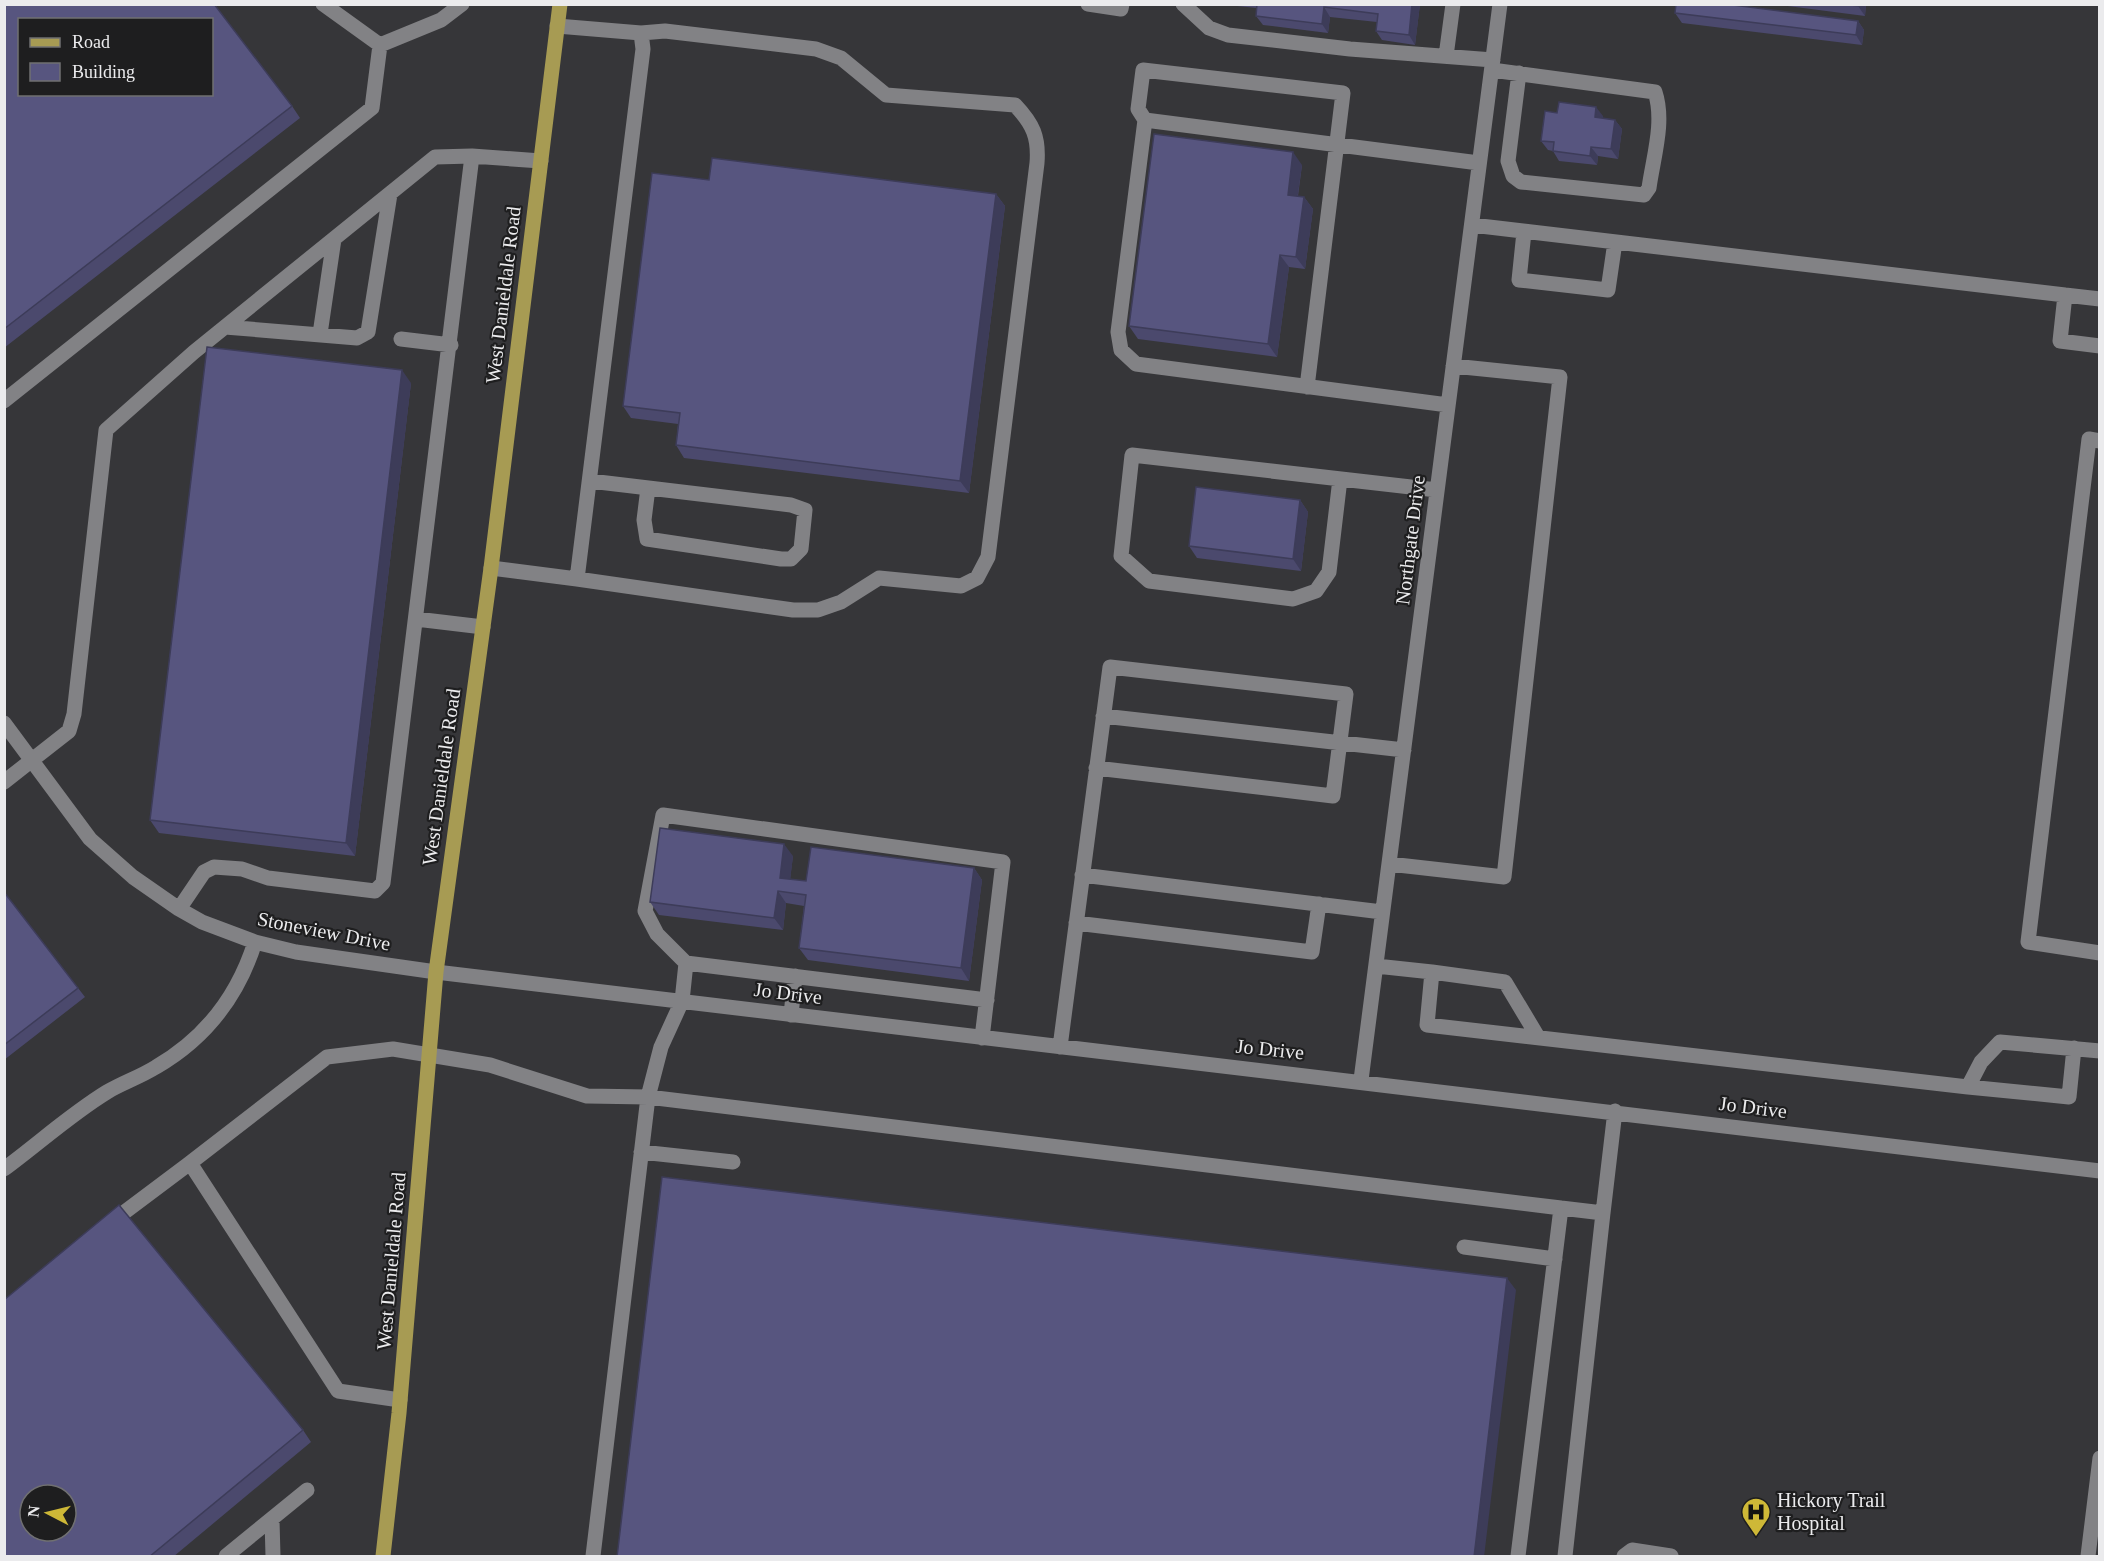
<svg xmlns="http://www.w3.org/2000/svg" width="2104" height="1561" font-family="Georgia,serif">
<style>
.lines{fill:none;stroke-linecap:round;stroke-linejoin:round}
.minor{stroke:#828285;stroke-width:15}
.major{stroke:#a79b53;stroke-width:15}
.wall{fill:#4b496d}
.shaded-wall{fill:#3d3c59}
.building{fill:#57557f;stroke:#3d3c59;stroke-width:1.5;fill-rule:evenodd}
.labels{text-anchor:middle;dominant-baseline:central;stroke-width:4.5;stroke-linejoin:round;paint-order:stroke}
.street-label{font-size:20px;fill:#ebebed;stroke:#1e1e1f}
.poi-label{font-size:20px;fill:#ebebed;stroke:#1e1e1f;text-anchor:start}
</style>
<rect width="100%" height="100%" fill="#363639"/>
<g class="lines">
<path class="minor" d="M323,4L380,45
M1088,4L1121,9L1122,4
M1183,4L1209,28L1228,35L1350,49L1493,60
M1446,56L1453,4
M1492,70L1655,92C1665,122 1653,158 1649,188L1644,195L1521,182L1513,176L1508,161L1519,73
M1145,120L1138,109L1143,70L1343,93L1307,387
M472,156L541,161
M1472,225L2065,295
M1524,232L1519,280L1608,290L1615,242
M2100,299L2065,295L2060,341L2100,346
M225,327L357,338L368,332L390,194
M320,334L334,239
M401,339L451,345
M4,401L372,108L380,45L441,20L462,4
M1448,405L1136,364L1121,350L1118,332L1145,120L1479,163
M2100,441L2089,439L2028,942L2100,953
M1340,479L1329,572L1316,591L1293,599L1149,581L1121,556L1132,455L1437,490
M590,481L791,505L805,510L801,549L791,559H781L647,539L644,520L648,488
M491,568L577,579L643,49L641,33L557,26
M577,579L793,610H818L841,602L879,578L961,586L977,578L988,557L1037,163C1039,137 1033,124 1015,105L886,95L841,58L816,49L665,31L641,33
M416,619L483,627
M1103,716L1404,750
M4,723L90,839L133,877L179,909L202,922L255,942L296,952L436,972L2100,1171
M4,782L69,731L74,714L106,430L194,352L435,157L472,156L383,883L375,891L268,878L242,869L214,867L204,872L179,909
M1389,864L1504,877L1560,377L1453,366
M1082,875L1382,912
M1076,923L1312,952L1319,904
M1376,966L1432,972
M791,1015L795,976
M1538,1037L1505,982L1432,972L1427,1025L1968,1087
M982,1038L1003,862L663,815L645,911L657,934L686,963L987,1000
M1060,1047L1110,667L1346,694L1333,796L1096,768
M2074,1048L2069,1097L1968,1087L1981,1062L2000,1042L2100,1051
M1361,1080L1500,4
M641,1152L733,1162
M4,1169C38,1144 71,1114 107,1092C122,1083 140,1077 156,1067C206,1038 238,996 255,942
M1561,1208L1603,1213L1565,1556
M1603,1213L1615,1111
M110,1223L190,1163
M1464,1247L1555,1259
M400,1400L338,1391L190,1163L327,1057L393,1049L490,1065L587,1096L648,1097L1561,1208L1518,1556
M272,1520L273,1556
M226,1556L307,1490
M593,1556L648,1097L661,1047L682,1001L686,963
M1624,1556L1632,1550L1671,1556
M2088,1556L2100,1458"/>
<path class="major" d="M383,1556L399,1413L436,972L491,568L560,4"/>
</g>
<path class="wall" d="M4,4L292,106L300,118L4,348Z
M1420,4L1415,45L1382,40L1376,31L1377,22L1330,17L1328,33L1263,25L1256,16L1257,8L1227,5Z
M1772,4H1866L1865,16Z
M1675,13L1858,21L1864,30L1862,45L1682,23Z
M1603,116V118L1615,120L1622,129L1618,159L1598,156L1597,165L1559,161L1553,151L1548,150L1541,141Z
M1302,165L1298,196L1304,197L1313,209L1305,269L1289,267L1277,357L1138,339L1129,326Z
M996,194L1005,206L969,493L684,458L676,445L678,424L631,418L623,406Z
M411,383L355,856L159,833L150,820Z
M1300,500L1308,512L1301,571L1197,558L1189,546Z
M793,856L790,879L806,881L974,868L982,880L969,981L808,960L799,948L804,906L786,903L783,930L659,915L650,902Z
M4,892L85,997L4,1060Z
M303,1430L311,1442L173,1557H4Z"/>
<path class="shaded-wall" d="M1412,4H1420L1415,45L1409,35Z
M1858,4H1866L1865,16L1858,6Z
M1324,7L1330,17L1328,33L1322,24Z
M1858,21L1864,30L1862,45L1856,35Z
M1596,107L1603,116L1602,127L1595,117Z
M1615,120L1622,129L1618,159L1611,149Z
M1591,147L1598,156L1597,165L1590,156Z
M1293,152L1302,165L1296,207L1288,195Z
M996,194L1005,206L969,493L960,481Z
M1304,197L1313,209L1305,269L1296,257Z
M1280,255L1289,267L1277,357L1268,344Z
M402,370L411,383L355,856L346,843Z
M1300,500L1308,512L1301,571L1293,559Z
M784,844L793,856L789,890L780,878Z
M974,868L982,880L969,981L961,968Z
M778,891L786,903L783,930L774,918Z
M1507,1278L1516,1290L1484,1557H1474Z"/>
<path class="building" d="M4,4H214L292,106L4,329ZM20,20H212V94H20Z
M1257,4H1412L1409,35L1376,31L1378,14L1324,7L1322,24L1256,16Z
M1676,4H1725L1858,21L1856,35L1675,13Z
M1842,4H1858V6Z
M1559,102L1596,107L1595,117L1615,120L1611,149L1591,147L1590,156L1553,151L1554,142L1541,141L1545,111L1557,113Z
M1154,134L1293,152L1288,195L1304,197L1296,257L1280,255L1268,344L1129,326Z
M712,158L996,194L960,481L676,445L680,413L623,406L652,173L709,180Z
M207,347L402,370L346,843L150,820Z
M1196,487L1300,500L1293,559L1189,546Z
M660,828L784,844L780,878L806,881L811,847L974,868L961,968L799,948L806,895L778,891L774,918L650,902Z
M4,892L78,988L4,1045Z
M662,1177L1507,1278L1474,1557H617Z
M119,1205L303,1430L149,1557H4V1300ZM30,1495H66V1531H30Z"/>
<defs>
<g id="hospital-pin" transform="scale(1.5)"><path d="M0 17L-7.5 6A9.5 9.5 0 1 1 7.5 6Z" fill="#ceb837" stroke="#1e1e1f"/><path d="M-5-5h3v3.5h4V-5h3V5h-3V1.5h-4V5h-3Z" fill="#111"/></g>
</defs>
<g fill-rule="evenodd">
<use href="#hospital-pin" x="1756" y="1512"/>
</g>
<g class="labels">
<g class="street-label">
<text transform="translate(503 295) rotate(-83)">West Danieldale Road</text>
<text transform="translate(1410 540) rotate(-83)">Northgate Drive</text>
<text transform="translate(441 777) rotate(-82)">West Danieldale Road</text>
<text transform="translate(324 931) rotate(11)">Stoneview Drive</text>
<text transform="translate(788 993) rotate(7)">Jo Drive</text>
<text transform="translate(1270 1049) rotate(6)">Jo Drive</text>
<text transform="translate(1753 1107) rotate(7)">Jo Drive</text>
<text transform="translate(391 1261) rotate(-85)">West Danieldale Road</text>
</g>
<g class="poi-label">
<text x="1777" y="1500">Hickory Trail<tspan x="1777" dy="23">Hospital</tspan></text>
</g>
</g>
<rect width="2104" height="1561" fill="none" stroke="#ebebed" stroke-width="12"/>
<rect x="18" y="18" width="195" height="78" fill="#1e1e1f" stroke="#707071" stroke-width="1.5"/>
<rect x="30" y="38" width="30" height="9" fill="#a79b53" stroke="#707071" stroke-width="1.5"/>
<text x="72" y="48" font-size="18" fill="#ebebed">Road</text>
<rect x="30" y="63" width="30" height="18" fill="#57557f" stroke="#707071" stroke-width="1.5"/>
<text x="72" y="78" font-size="18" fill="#ebebed">Building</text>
<g transform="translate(48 1513) rotate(277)"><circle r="28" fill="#1e1e1f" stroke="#707071" stroke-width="1.5"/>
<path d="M0-4.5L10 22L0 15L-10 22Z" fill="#ceb837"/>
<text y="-9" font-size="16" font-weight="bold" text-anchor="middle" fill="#ebebed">N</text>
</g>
</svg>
